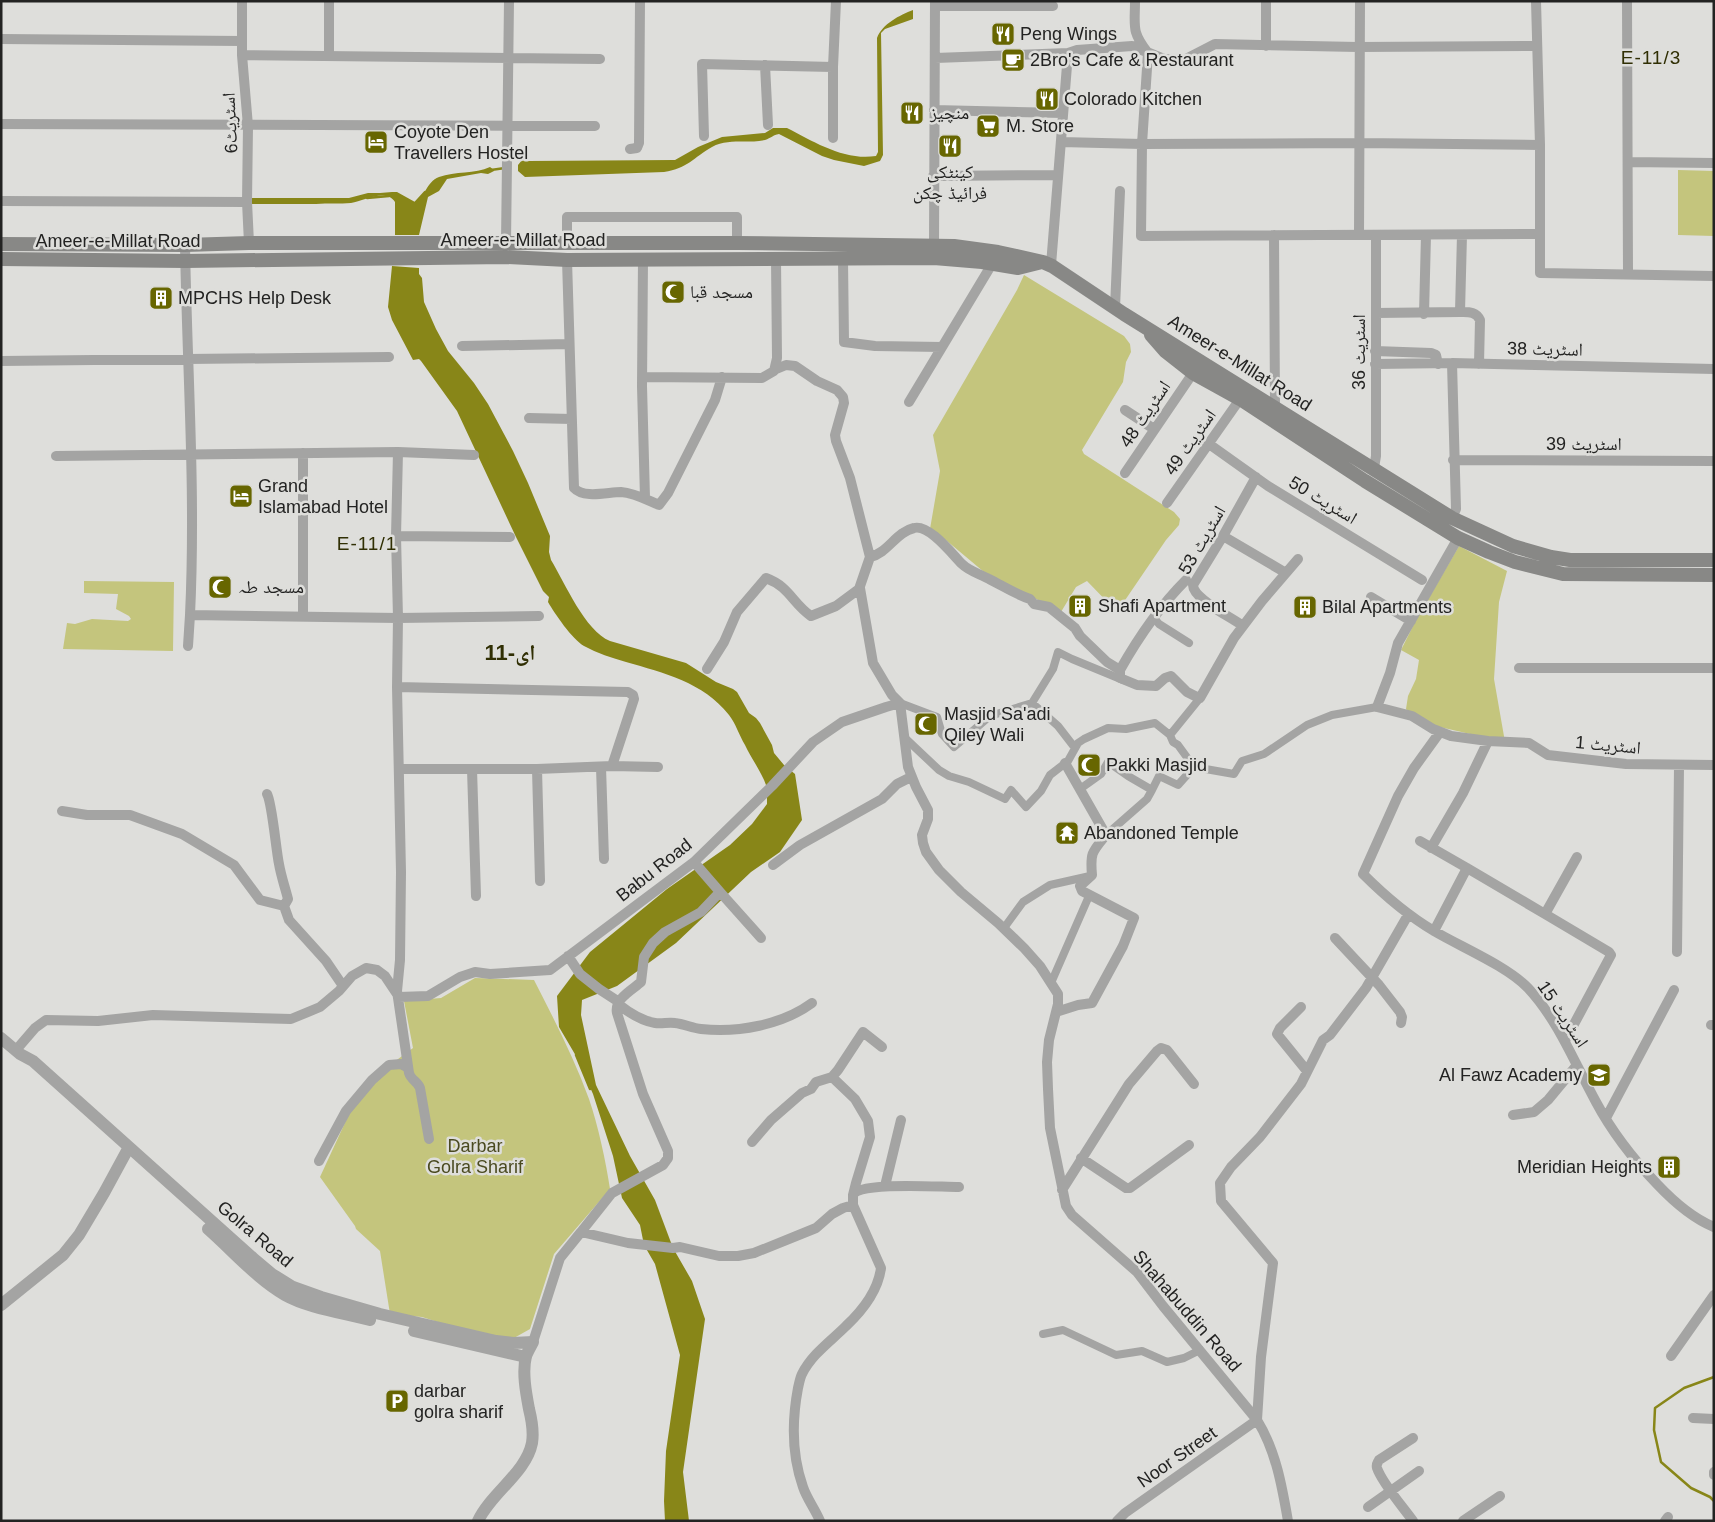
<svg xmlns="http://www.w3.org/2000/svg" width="1715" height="1522" font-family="Helvetica,'Noto Naskh Arabic',sans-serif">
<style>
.green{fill:#c4c57d}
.water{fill:#888618}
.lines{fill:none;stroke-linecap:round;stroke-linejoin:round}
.stream{stroke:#888618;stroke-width:2.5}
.pedestrian{stroke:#a4a4a3;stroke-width:8}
.minor{stroke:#a4a4a3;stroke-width:10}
.tertiary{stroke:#a4a4a3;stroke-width:12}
.secondary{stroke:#888886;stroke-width:14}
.labels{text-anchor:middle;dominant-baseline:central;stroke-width:5;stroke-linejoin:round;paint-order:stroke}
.poi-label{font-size:18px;fill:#232322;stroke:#dededb;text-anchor:start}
.street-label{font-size:18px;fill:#232322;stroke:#dededb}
.park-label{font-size:18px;fill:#4a4a20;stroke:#dededb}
.neighbourhood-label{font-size:19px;letter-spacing:1px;fill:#302f04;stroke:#dededb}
.district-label{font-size:22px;font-weight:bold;fill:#302f04;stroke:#dededb}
</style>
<rect width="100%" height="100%" fill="#dededb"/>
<path class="green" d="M1678,170L1714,171V236L1678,235Z
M1024,275L1124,336L1130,344L1131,352L1126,362L1123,382L1082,450L1084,454L1174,512L1180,519L1179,525L1166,540L1117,612L1087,581L1076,587L1061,612L984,572L947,541L930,529L940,471L933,435L1017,290Z
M1459,546L1507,571L1499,602L1494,679L1505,742L1431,725L1408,712L1406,709L1408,696L1416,679L1419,660L1401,650L1416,620Z
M84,581L174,582L173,651L63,649L67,623L75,624L92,619L128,621L131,619L129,616L116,609L118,594L84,593Z
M475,978L534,980C554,1019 574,1058 589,1099C598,1125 606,1162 610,1189L554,1254L530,1329L514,1338L479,1335L422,1317L390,1314L380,1251L356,1229L355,1226L320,1177L355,1101L394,1062L413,1048L404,1001L441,998Z"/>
<path class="water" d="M913,10V19L885,29L881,33L883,155L880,161L864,166L834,160L822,156L779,134C773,135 771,138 765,140C748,144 729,138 712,147C693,158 688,168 664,172L525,177L518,171V165L522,160L529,161L675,160L698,147L722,137L765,133L773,128H787C814,142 845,161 876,156L878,152L877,38C882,24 900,15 913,10Z
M490,167L494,170V171L488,174L481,173L447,179L439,191L428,197L419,235H395V202C386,188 364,201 351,203C340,204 328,203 316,204C294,204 271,204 249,204V198H349L368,193H380L392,192H397L415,202C425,198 426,182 439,177C455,171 475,174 490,167Z
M392,266L419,268V274L422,278L424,302L436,329L448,351L474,383L488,404L513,451L528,483L550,536L549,552L551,560C565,583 585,631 610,641L686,663L716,682L733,689L737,692L749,713L756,718L760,723L772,745L774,753L784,765L795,774L802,820L780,852L751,872L676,943L617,986L582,1000L581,1015L596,1085L630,1156L655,1200L673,1248L692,1281L705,1319L683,1472L689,1521H665L664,1501L666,1451L680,1355L655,1264L644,1245L640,1225L622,1198L613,1156L593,1094L576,1056L559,1027L557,996L590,952L667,889L730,845L752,824L767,804C767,798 767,791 766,785C761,771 751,758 745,745C739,735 736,724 729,715C703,682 664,673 626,662C612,658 597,653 584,646C572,639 555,614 548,602L549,597L543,591L516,537L457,411L421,361L419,359L413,360L392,320L388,307Z"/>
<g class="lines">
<path class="stream" d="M491,170L505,168
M367,198L389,196
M415,203L425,192
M576,1055L590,1089
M1714,1377L1684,1388L1655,1408L1654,1430L1661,1462L1691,1488L1710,1497L1714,1501"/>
<path class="pedestrian" d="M1154,618L1159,624L1189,643
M900,703L937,717L942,734L954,747L990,716L1032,703L1053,669L1058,652L1072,659L1123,680
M1032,703L1058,726L1075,748
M1170,735L1200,698
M905,738L939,770L949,776L969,782L1005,799L1011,790L1026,807L1041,791L1050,775L1068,761L1078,743L1084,739L1108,728L1126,729L1155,723L1170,735L1173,742L1178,745L1194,767L1234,774L1242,761L1264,754L1307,725L1332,715L1377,707
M1080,789L1101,774L1108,762L1128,776L1152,790L1159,776L1178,785L1194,767
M1106,835L1147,799L1152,790
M1004,928L1023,902L1050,885L1090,876
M1051,983L1089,896
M1043,1334L1063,1330L1116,1355L1142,1351L1167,1362L1184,1358L1200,1350"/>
<path class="minor" d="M242,1V55L248,126L247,202L249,243
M1135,1C1135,27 1131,31 1148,53L1142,144L1141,236L1539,234
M1536,1L1540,145V273L1714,276
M1627,1L1628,274
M935,6H1053
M1,39L242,41
M1266,46V1
M242,55L600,59
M329,56V1
M935,58L1068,53L1077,50L1132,46L1164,59L1184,60L1215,44L1358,47L1537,46
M765,65L768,125
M934,110L1063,113
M1,124L595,126
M704,136L702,64L833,67
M833,138V67L836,1
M1061,142L1142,144L1360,143L1540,145
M630,149L637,148L639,143L640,1
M1628,162L1714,163
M933,176L1057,175
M1,201L247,202
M1274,235L1275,407
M1359,235L1360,1
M506,242L509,1
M567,242V217H737V243
M185,245C187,368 196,491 190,615L398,618L539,616
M934,246L935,1
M643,259L642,386L645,498
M567,260L574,488C584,499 608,492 621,492C635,493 647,500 659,505L668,493L715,400L722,377
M843,260L844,342L875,346L942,347
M1051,265L1068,53
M1115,308L1120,191
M1460,312L1462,235
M1376,313L1460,312C1468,312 1476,311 1480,320L1479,364
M1424,314L1426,235
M462,346L569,344
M1375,351L1431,353L1436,355L1438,364
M1,361L389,357
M1452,363L1456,509L1452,518
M1375,364L1452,363L1714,369
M642,377L762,378L774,371L777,358L776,259
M909,402L992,264
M1125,410L1154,429
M529,418L572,419
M1209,444L1268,486L1422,580
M398,452L396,536L398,618L397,687L401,872L400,960L397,991L409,1073C411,1080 418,1082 420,1088L429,1139
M303,453V616
M56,456L398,452L474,455
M1453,460L1714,461
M1374,468L1376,456V235
M1125,473L1193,373
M1167,503L1240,399
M396,536L510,537
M1223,536L1286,573
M1458,538L1398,643L1390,673L1377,707L1412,716L1433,729L1451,736L1488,741L1529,743L1548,755L1626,764L1714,765
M870,557C888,553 896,532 914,528C929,524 952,554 962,564C969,571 980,574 989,579C1003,586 1015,594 1030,599L1034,604L1049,607L1075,628L1080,636L1107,662L1120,670V678L1137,685L1156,686L1165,678L1171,676L1187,692L1199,698H1200L1234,638L1262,601L1298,559
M860,588L873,663L892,695L900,703L908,767L916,787L928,810V819L922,835L923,843L926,852L939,870L961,892L998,923L1024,948L1040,966L1058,994V1004L1049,1040L1047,1062L1048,1089L1050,1128L1066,1206L1072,1215L1137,1272L1163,1306L1257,1420C1276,1451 1282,1486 1288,1521
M1371,597L1411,621
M1243,626C1231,617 1193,599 1193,585L1223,536L1256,477
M188,646L190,615
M1519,668H1714
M707,669L724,642L737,612L766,578C790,587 792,603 811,616L836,606L859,589L870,557L850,478L836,441L835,435L844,403L843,397L837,390L817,381L795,366L786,365L774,370
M1120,670C1138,638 1160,606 1186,580
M397,687L628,692L633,695L634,699L612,766
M1440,732L1414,768L1398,796L1363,874C1385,896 1407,915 1434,931C1461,947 1507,966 1528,988C1558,1020 1575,1064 1596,1102C1612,1132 1633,1159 1657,1184C1673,1201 1692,1218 1714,1227
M601,767L604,859
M399,769H537L612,766L658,767
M472,769L476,896
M537,769L540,881
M267,794C272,802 276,850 279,864C281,876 285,887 288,899L284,906L289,920L326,961L343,986
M62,811L87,815H130L182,834L234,865L260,900L284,906
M1420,841L1467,868
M1431,848L1463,793L1488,741
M773,865L800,845L882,799L897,784L911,777
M720,892L761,938
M1545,914L1609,952L1611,955L1565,1041
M1434,931L1467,868L1545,914L1577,857
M1335,938L1379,985L1400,1012L1402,1017L1401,1023
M1677,952L1679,766
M568,956L580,974L599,989L619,1002
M618,1004C628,1012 642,1021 655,1023C662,1024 668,1022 675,1023C684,1024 692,1028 701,1029C738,1033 782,1025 812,1003
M1301,1007L1280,1028L1277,1034L1307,1071
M1056,1012L1078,1005L1092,1003L1123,946L1134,918L1082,891L1080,886L1092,875C1090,853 1092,852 1106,835L1065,763
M1711,1025H1714
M16,1050L35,1028L46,1020L98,1021L153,1015L291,1019L320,1007L339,991L352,976L366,968L377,970L385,976L399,997L428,996L460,977L475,972L490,974L550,970L694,862L772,786L813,742L842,722L886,707L900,703
M832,1077L838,1070L863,1032L882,1047
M1513,1115L1534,1112L1548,1100L1577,1065
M1606,1118L1674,990
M752,1142L771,1120L802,1093L811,1089L816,1082L832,1077L855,1099L868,1121L870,1137L856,1183L853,1195V1205L881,1268C878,1291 862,1311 846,1326C831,1341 812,1354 802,1374C800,1378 799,1384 798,1388C792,1420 792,1456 803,1487C807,1499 815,1509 820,1521
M1081,1158L1126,1188H1130L1189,1145
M319,1161L346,1111L372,1080L389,1065L401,1064L408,1068
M885,1186L901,1120
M1062,1190L1129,1084L1157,1051L1161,1048L1167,1050L1194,1084
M854,1193C868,1182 938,1187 959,1187
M581,1232L612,1193L663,1165L668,1158V1151L643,1094L617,1013C614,999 632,990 641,982L644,957L653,943L665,932L701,912L720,892L694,862
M533,1342L560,1258L581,1232L628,1243L673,1248L680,1247L719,1256H738L754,1253L816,1228L832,1214L843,1208L853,1205
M1671,1356L1714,1295
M1693,1418L1714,1419
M1413,1438L1379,1460C1377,1464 1376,1464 1377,1468C1382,1483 1403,1507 1413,1521
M1714,1475V1472
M1368,1507L1419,1471
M1117,1521L1125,1513L1257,1420L1261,1357L1273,1263L1221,1201L1220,1183L1231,1167L1260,1137L1301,1084L1323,1040L1330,1035L1366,988L1408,915
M1463,1521L1500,1496
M1665,1521L1668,1517"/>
<path class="tertiary" d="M1,1038L20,1054L33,1061L253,1258L272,1274L293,1287L321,1297L380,1314L496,1341L513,1343L533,1342C531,1346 528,1351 526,1356C522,1372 526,1393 529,1409C532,1421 534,1431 532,1443C526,1473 491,1493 478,1521
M208,1229C233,1251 256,1278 285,1295C308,1308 344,1313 370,1320
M1,1305L63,1255L79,1235L104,1193L129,1147
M414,1331L526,1357"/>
<path class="secondary" d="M1,244L185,245L249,243H737L954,246L998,252L1043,262L1052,266L1124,314L1452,518L1513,546L1551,557L1570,560H1714
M1,259L185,261L506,257L567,260L934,258L982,262L1018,268L1042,262
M1151,335L1165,351L1193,373L1240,399L1365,481L1458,538L1489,552L1515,562L1563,574L1714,575"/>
</g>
<defs>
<g id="restaurant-square" transform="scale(1.25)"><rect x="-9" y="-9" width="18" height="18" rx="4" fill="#676600" stroke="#dededb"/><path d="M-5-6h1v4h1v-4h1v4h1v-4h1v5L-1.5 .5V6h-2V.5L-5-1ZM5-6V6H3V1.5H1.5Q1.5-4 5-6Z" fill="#fff"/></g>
<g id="cafe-square" transform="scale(1.25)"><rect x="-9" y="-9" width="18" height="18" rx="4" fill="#676600" stroke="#dededb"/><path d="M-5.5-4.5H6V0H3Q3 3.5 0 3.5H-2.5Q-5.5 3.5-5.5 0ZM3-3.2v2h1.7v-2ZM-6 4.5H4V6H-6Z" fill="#fff"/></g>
<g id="supermarket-square" transform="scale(1.25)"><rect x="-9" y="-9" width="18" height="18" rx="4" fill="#676600" stroke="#dededb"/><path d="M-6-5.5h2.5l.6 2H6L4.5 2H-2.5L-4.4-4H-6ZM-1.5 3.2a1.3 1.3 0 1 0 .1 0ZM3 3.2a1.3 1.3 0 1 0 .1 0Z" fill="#fff"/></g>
<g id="hotel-square" transform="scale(1.25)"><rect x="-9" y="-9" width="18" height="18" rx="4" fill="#676600" stroke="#dededb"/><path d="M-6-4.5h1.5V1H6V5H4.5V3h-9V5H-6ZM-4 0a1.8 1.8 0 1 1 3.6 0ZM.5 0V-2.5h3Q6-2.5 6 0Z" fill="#fff"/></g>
<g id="mosque-square" transform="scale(1.25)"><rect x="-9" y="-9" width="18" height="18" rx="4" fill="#676600" stroke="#dededb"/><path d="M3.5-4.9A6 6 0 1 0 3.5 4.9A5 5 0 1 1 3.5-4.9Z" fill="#fff"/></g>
<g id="building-square" transform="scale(1.25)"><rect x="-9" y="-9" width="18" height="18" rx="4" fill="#676600" stroke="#dededb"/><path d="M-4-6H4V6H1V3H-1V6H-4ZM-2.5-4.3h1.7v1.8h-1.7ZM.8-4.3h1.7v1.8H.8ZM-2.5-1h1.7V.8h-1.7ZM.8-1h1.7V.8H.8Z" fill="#fff"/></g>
<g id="temple-square" transform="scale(1.25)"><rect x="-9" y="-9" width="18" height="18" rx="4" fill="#676600" stroke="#dededb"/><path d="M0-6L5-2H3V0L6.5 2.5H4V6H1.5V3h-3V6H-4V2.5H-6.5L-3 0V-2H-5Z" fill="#fff"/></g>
<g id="school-square" transform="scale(1.25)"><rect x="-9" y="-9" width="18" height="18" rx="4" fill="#676600" stroke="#dededb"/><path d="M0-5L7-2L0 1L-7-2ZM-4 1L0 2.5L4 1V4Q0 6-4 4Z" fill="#fff"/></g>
<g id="parking-square" transform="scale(1.25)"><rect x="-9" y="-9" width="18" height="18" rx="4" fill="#676600" stroke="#dededb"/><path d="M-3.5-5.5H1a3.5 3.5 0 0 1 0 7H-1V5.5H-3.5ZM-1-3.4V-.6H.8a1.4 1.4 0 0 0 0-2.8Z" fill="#fff"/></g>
</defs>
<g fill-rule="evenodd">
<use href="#restaurant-square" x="1003" y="34"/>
<use href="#cafe-square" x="1013" y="60"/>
<use href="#restaurant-square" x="1047" y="99"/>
<use href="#restaurant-square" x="912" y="113"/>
<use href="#supermarket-square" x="988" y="126"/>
<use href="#hotel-square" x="376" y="142"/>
<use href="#restaurant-square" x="950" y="146"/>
<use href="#mosque-square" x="673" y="292"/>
<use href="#building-square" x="161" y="298"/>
<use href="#hotel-square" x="241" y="496"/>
<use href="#mosque-square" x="220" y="587"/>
<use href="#building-square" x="1080" y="606"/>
<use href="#building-square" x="1305" y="607"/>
<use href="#mosque-square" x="926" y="724"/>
<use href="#mosque-square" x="1089" y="765"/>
<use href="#temple-square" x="1067" y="833"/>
<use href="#school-square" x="1599" y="1075"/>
<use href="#building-square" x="1669" y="1167"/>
<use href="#parking-square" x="397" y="1401"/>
</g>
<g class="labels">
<g class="poi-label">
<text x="1020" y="34">Peng Wings</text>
<text x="1030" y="60">2Bro's Cafe &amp; Restaurant</text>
<text x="1064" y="99">Colorado Kitchen</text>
<text x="930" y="113">منچیز</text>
<text x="1006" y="126">M. Store</text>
<text x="394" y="132">Coyote Den<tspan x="394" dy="21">Travellers Hostel</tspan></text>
<text x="950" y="172" text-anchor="middle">کینٹکی<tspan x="950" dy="21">فرائیڈ چکن</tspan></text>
<text x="690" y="292">مسجد قبا</text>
<text x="178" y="298">MPCHS Help Desk</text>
<text x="258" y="486">Grand<tspan x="258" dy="21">Islamabad Hotel</tspan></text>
<text x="238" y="587">مسجد طہ</text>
<text x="1098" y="606">Shafi Apartment</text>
<text x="1322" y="607">Bilal Apartments</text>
<text x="944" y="714">Masjid Sa'adi<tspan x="944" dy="21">Qiley Wali</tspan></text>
<text x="1106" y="765">Pakki Masjid</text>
<text x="1084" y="833">Abandoned Temple</text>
<text x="1582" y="1075" text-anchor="end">Al Fawz Academy</text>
<text x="1652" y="1167" text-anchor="end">Meridian Heights</text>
<text x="414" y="1391">darbar<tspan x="414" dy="21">golra sharif</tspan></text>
</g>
<g class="street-label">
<text transform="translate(230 123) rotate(-93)">اسٹریٹ6</text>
<text x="523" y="240">Ameer-e-Millat Road</text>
<text x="118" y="241">Ameer-e-Millat Road</text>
<text transform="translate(1545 349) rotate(1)">اسٹریٹ 38</text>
<text transform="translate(1359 352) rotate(-90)">اسٹریٹ 36</text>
<text transform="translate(1240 363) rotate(32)">Ameer-e-Millat Road</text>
<text transform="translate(1145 414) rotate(-56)">اسٹریٹ 48</text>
<text transform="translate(1190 442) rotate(-55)">اسٹریٹ 49</text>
<text x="1584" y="444">اسٹریٹ 39</text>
<text transform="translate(1323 500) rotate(31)">اسٹریٹ 50</text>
<text transform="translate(1202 540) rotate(-60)">اسٹریٹ 53</text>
<text transform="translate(1608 745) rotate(5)">اسٹریٹ 1</text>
<text transform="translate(654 870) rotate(-38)">Babu Road</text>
<text transform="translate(1563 1014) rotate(56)">اسٹریٹ 15</text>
<text transform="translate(255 1234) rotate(40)">Golra Road</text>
<text transform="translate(1187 1311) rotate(49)">Shahabuddin Road</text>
<text transform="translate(1177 1457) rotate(-35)">Noor Street</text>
</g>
<g class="park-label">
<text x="475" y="1146">Darbar<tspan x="475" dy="21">Golra Sharif</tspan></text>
</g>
<g class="neighbourhood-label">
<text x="1651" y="57">E-11/3</text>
<text x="367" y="543">E-11/1</text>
</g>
<g class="district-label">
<text x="510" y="652">ای-11</text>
</g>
</g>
<rect width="1715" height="1522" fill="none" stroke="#232322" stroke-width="5"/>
</svg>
